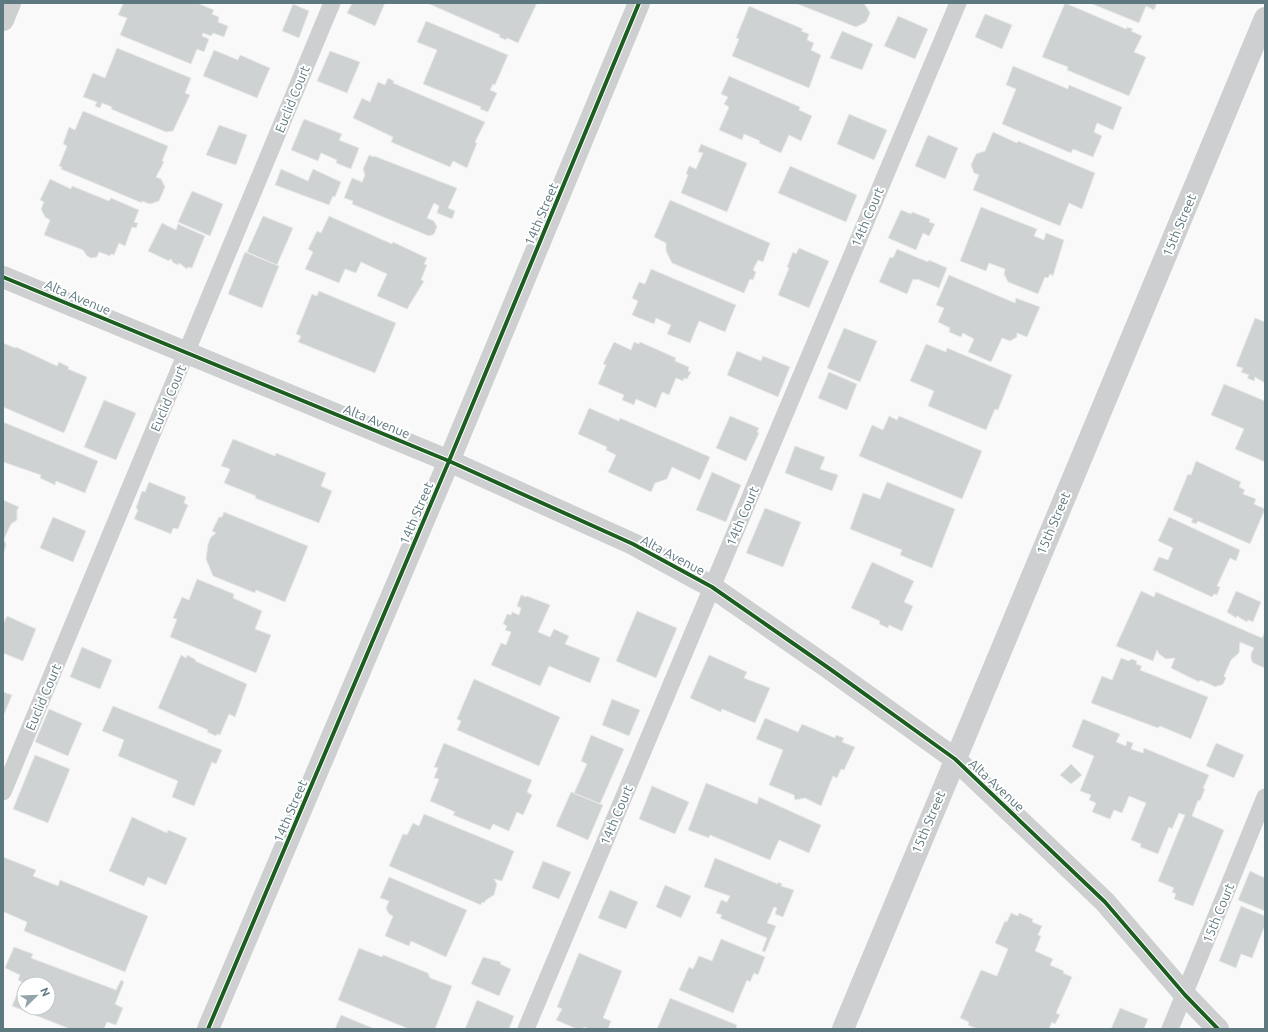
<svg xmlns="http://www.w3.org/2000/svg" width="1268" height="1032" font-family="Ubuntu,sans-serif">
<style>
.building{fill:#cfd2d2;stroke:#e8e8e8;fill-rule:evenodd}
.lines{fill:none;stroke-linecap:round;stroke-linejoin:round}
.service{stroke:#cecfd0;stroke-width:17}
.minor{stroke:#cecfd0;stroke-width:22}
.tertiary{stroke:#cecfd0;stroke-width:22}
.cycleway-casing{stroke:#fff;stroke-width:6}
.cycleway{stroke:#1b5e20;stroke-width:4}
.labels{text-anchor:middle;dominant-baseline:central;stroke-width:4;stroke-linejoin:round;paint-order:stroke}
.street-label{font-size:13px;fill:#5e787f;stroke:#fff}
</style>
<rect width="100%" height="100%" fill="#f9f9f9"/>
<path class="building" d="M197,3L214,10L212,14L219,17L218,22L228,26L224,37L213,33L211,36L203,33L202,36L209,39L204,52L197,49L191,64L120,35L127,18L118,15L123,4L121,3Z
M352,3H385L375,26L347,13Z
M427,3H537L518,43L507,38L506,40L499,37L500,35Z
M795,3H864L870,13L866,22L856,27Z
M1065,3L1126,29L1127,27L1133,29L1131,31L1142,36L1134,52L1146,57L1129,96L1067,70L1068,67L1042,57Z
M1090,3H1157L1154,10L1146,6L1139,23Z
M293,4L309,11L299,38L282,31Z
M749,6L803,29L801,31L809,34L807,40L814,43L811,50L821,55L809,88L732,56L739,39L736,38Z
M985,14L1012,25L1002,49L975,37Z
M898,16L928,29L915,59L884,46Z
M426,21L508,55L495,85L493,84L490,90L497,93L488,112L480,109L481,107L423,84L437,50L417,42Z
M842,31L873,44L862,70L830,58Z
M117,48L191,78L185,93L190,95L173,131L166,132L111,109L112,107L102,103L100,108L95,106L97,102L83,97L93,73L105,78Z
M214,50L238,60L240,55L270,68L257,98L203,76Z
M330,51L360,62L347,93L317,81Z
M1013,66L1068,89L1069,85L1122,107L1113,130L1097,123L1094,132L1102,136L1093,157L1073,149L1071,153L1002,124L1016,89L1006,85Z
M729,76L800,107L799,110L812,116L801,141L789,135L781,153L759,143L760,141L744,134L742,140L719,130L729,107L724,104L728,97L721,94Z
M388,78L394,81L393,83L485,122L475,142L477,143L467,168L453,161L450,167L391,142L393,137L353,118L362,98L370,102L378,82L385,85Z
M83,111L168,146L162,161L164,162L156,177L161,179L165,187L159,201L150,204L142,201V203L61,169L62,167L59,166L67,146L63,144L69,127L75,130Z
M849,114L887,130L874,160L837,144Z
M304,119L342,134L339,140L359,148L351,169L336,163L337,160L321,153L318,161L291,150Z
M219,125L247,135L236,165L206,155Z
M993,132L1017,143L1018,141L1095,173L1082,209L1069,203L1060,226L973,190L979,175L974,173L971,165L976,154L985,151Z
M928,135L958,148L945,179L915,166Z
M701,144L747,163L727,212L681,193L688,175L686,174L689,166L696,169L703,153L698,152Z
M369,155L374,157V156L457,188L448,208L455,211L452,219L437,213L439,206L434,203L427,218L434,221L437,227L434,234L429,236L352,204L353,201L344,198L352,178L362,182L365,175L363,169Z
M790,166L857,195L846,222L778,193Z
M281,169L308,181L313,169L341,182L335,197L333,196L329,205L275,185Z
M50,179L71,189L72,186L109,201L111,198L139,210L134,222L138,223L136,228L132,227L125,246L119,243L114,255L111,254L110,256L99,252L97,257L91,258L87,256L83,250L44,235L50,220L45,217L41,209L44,202L40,200Z
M192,191L223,204L210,236L178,222Z
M670,200L770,243L763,262L758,260L753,270L756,272L753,280L750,279L744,293L672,263L666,251V243L654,237Z
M981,207L1037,229L1034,236L1044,240L1046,233L1064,240L1053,276L1050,274L1048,278L1045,277L1038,294L1008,282L1004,274L1005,269L989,263L986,271L960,261Z
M901,210L911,214L912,212L930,219L929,222L935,224L929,236L923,233L916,250L888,238Z
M263,216L293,228L277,265L247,252Z
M329,216L392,244L393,242L427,258L424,264L427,265L421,280L424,281L407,309L377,296L387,274L361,262L356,273L345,269L339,283L305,269L313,252L308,249L317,231L321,233Z
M162,223L176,230L178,224L205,236L192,268L188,267L187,269L179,263L178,265L172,262V260L170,259L169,261L148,251Z
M799,248L829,261L809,308L778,295L789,268L787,267L793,252L796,254Z
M897,249L928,262L929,260L947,268L939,288L917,279L916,280L913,279L907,294L879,282L890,257L893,258Z
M245,252L279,266L262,308L228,294Z
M651,269L736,305L725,332L699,321L690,343L667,334L671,325L656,318L654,324L632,315L638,301L632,298L639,282L645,284Z
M949,275L1015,303L1016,298L1040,307L1027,337L1017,333V337L1010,341L1002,338L991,362L968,352L974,339L963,333L961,337L949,332L950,328L938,322L944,308L936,305Z
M319,291L396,323L375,373L298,342L301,336L296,334L312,294L317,296Z
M1255,318L1265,322V383L1255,377L1254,381L1247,378L1249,375L1241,372L1243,368L1236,366Z
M844,328L877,341L860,382L827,368Z
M614,342L631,350L634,342L639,344L640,342L676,358L675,361L689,367L688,371L691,372L687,379L684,378L683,381L676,378L669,395L662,392L656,408L636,399L634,405L622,400L624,395L598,384L606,365L603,364Z
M3,343L15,348L16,347L57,366L59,362L69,367L68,369L87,377L64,433L3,407Z
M926,344L946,352L947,348L1012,375L998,410L995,409L986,430L928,406L934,391L910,381Z
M737,351L761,361L763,356L790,367L778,397L727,375Z
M829,372L857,384L847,410L818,398Z
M1224,384L1265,401V462L1235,449L1244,429L1211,415Z
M104,400L136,413L116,460L84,447Z
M589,408L619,421L620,418L710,457L700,480L672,467L667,479L655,483L651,492L608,472L616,455L606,450L607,447L578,434Z
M730,416L759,428L757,432L759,433L746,461L716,448Z
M889,416L897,420L899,416L982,451L962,499L859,456L872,425L883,430Z
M3,422L98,461L85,493L56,481L55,485L40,478L41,475L3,462Z
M233,439L275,456L276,453L326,473L321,486L332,491L319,523L255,498L256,496L224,483L230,469L221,466Z
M795,446L825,457L820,469L838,475L832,491L785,473Z
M1196,461L1241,482L1239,487L1245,490L1243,494L1256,499L1254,504L1265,509L1250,544L1198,521L1196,524L1191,522L1193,519L1173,510L1188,474L1191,475Z
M712,472L741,485L726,522L696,510Z
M149,482L186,497L184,503L188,505L178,529L173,528L171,534L134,519L138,510L136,508L142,491L145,492Z
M887,482L955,509L932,568L900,555L902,550L850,529L863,493L880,499Z
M3,500L19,507L17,510V520L11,524L4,539L6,545L3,555Z
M765,508L801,522L783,567L746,553Z
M224,512L308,546L285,602L256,590L255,593L213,576L206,559L208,544L211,537L216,533L212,531L219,517H222Z
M53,517L86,531L73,562L40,548Z
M1169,517L1240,550L1236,561L1230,558L1217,586L1220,587L1217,595L1214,594L1212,597L1153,570L1159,557L1168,560L1173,548L1158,541Z
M872,562L914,581L904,602L913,606L902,631L889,625L888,628L879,624L880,621L851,608Z
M197,579L234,594L233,598L262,611L255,629L271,635L256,673L170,637L177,619L173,618L182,597L189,600Z
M1141,591L1154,597L1156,592L1262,638L1265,632V668L1253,663L1251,659V653L1254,648L1240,642L1239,653L1231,660L1224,676L1226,678L1223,684L1219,686L1218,685L1216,687L1200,680L1199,682L1171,668L1175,658L1166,659L1159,654L1157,650L1153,661L1116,646Z
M1236,591L1261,602L1253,622L1248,620L1247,622L1237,616L1236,618L1227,612Z
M521,595L526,597L527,596L550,605L538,632L550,637L554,629L569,636L565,644L600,658L590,683L549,666L540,686L491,665L501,643L506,645L511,632L505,630L507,626L503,624L507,614L511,615L512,612L519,615L521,608L517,606Z
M637,611L677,628L656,678L616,661Z
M7,616L36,629L23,661L3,653V624Z
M82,647L112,660L100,689L70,677Z
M181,655L186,658L187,655L196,660L195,661L247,684L235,717L229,714L220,735L217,734L216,736L207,732L208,730L158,708Z
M709,655L747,672L744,678L770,688L755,723L722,709L721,712L690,698Z
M1121,658L1129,661L1131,659L1137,661L1136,664L1142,666L1140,670L1208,697L1191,739L1160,726L1158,728L1091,703L1102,676L1112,680Z
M474,679L560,717L539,766L457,730L461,721L457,719Z
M3,692L12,695L3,717Z
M612,699L640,710L629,736L602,725Z
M113,706L222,750L216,764L212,762L194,806L172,797L178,781L118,756L124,740L102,731Z
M49,709L82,723L68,756L35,742Z
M765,718L798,732L802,724L835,738L836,735L844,738L842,742L855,747L844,770L841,769L837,778L833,776L821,806L805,798L795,800L794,795L769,785L783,750L756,739Z
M1083,719L1120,734L1116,742L1126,746L1127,741L1133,743L1131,749L1143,753L1144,748L1209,775L1203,788L1205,789L1200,801L1198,800L1192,816L1224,830L1193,906L1174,899L1176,894L1172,892L1174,888L1158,881L1185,815L1179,813L1172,829L1169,827L1158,854L1140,847L1141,844L1131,840L1146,803L1129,796L1122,813L1114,810L1110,819L1092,812L1096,803L1089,800L1091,795L1080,791L1094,756L1072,747Z
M591,735L624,749L600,804L574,793L587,764L581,761Z
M444,743L532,780L527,792L532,795L523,815L517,812L509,831L493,824L490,830L453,815L455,812L430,801L439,779L434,778L438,768L434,767Z
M1216,743L1244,755L1234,778L1206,766Z
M35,755L70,769L48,823L13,809Z
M1071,764L1082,775L1071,784L1060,775Z
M706,783L757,804L759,797L821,825L809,853L779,840L770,860L710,835L709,838L688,830Z
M652,786L689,802L675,834L639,819Z
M571,792L603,805L588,840L556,826Z
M424,814L514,851L502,881L494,879L497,884L494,895L486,900L484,903L482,902L481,905L389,866L403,834L407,835L413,823L419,826Z
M132,817L167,833L168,830L187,838L166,885L148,877L144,886L109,871Z
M3,857L36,870L33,876L58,886L60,880L148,916L125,972L24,931L27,922L4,912L3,915Z
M715,858L778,884V882L782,884L781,886L794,890L783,917L775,914L777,908L774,907L767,923L776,926L765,952L762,951L767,938L720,918L722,915L716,913L721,900L727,902L730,896L704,887Z
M543,861L571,872L559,899L532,888Z
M1250,871L1265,878V911L1238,900Z
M389,877L467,910L446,957L411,941L409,946L385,936L393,916L389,914L386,908L389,901L380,898Z
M665,885L691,896L681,918L656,907Z
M610,890L638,902L626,929L598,918Z
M1241,906L1265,916V925L1252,958L1241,954L1236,968L1219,961Z
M1011,913L1018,916L1019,913L1033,919L1032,922L1042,926L1038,935L1041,936L1035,951L1053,959L1050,965L1064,971L1063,973L1072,977L1056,1013L1060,1015L1055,1024L1052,1022L1049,1029H977L968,1025L969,1022L960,1018L981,970L997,976L1008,949L995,943L1005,921L1007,922Z
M721,939L765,957L758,975L754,973L750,982L747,980L733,1013L679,990L689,967L693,969L699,956L712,961Z
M14,947L33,954L31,958L116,990L121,980L124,982L115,1004L123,1008L116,1025L107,1022L104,1029H70L12,1006L22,982L18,980L20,975L5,968ZM24,984H48V1008H24Z
M359,948L382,957L383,955L428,973L430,978L452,986L435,1029H409L338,1000Z
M579,953L622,971L603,1018L611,1021L608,1029H589L584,1027L583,1029H577L556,1020L562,1009L557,1007Z
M483,957L501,962L500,964L511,969L499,996L471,984Z
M670,998L737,1025L736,1029H657Z
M477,1000L514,1016L509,1029H465Z
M1120,1008L1148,1019L1144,1029H1111Z
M341,1015L375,1029H335Z"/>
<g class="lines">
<path class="service" d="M3,792L332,3
M526,1029L958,3
M1170,1029L1265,797"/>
<path class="minor" d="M3,20L10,3
M3,277L449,461L633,544L712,587L830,669L955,759L1105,902L1185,995L1218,1029
M843,1029L1265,18"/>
<path class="tertiary" d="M208,1029L449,461L639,3"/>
<g class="cycleway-casing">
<path id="cycleway" d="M3,277L449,461L633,544L712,587L830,669L955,759L1105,902L1185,995L1218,1029
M208,1029L449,461L639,3"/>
</g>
<use href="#cycleway" class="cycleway"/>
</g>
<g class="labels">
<g class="street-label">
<text transform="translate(292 99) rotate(-68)">Euclid Court</text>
<text transform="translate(541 214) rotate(-67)">14th Street</text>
<text transform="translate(867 217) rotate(-67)">14th Court</text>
<text transform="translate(1179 225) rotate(-67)">15th Street</text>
<text transform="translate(78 297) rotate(23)">Alta Avenue</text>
<text transform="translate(168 398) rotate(-67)">Euclid Court</text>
<text transform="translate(377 421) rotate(22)">Alta Avenue</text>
<text transform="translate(416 513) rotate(-67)">14th Street</text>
<text transform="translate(742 516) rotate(-67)">14th Court</text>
<text transform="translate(1053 523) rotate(-67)">15th Street</text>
<text transform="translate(673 555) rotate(28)">Alta Avenue</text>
<text transform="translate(43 697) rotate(-67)">Euclid Court</text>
<text transform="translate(997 785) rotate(43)">Alta Avenue</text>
<text transform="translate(290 811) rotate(-67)">14th Street</text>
<text transform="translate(616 815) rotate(-67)">14th Court</text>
<text transform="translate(928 822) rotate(-67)">15th Street</text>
<text transform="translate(1218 913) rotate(-68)">15th Court</text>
</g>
</g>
<rect width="1268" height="1032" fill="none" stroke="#5e787f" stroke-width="8"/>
<g transform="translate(36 996) rotate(67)"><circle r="19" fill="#ffffff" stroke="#bfc9cc"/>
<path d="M0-3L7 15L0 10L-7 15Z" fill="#94a5aa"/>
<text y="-6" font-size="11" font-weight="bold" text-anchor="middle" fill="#5e787f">N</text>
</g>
</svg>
